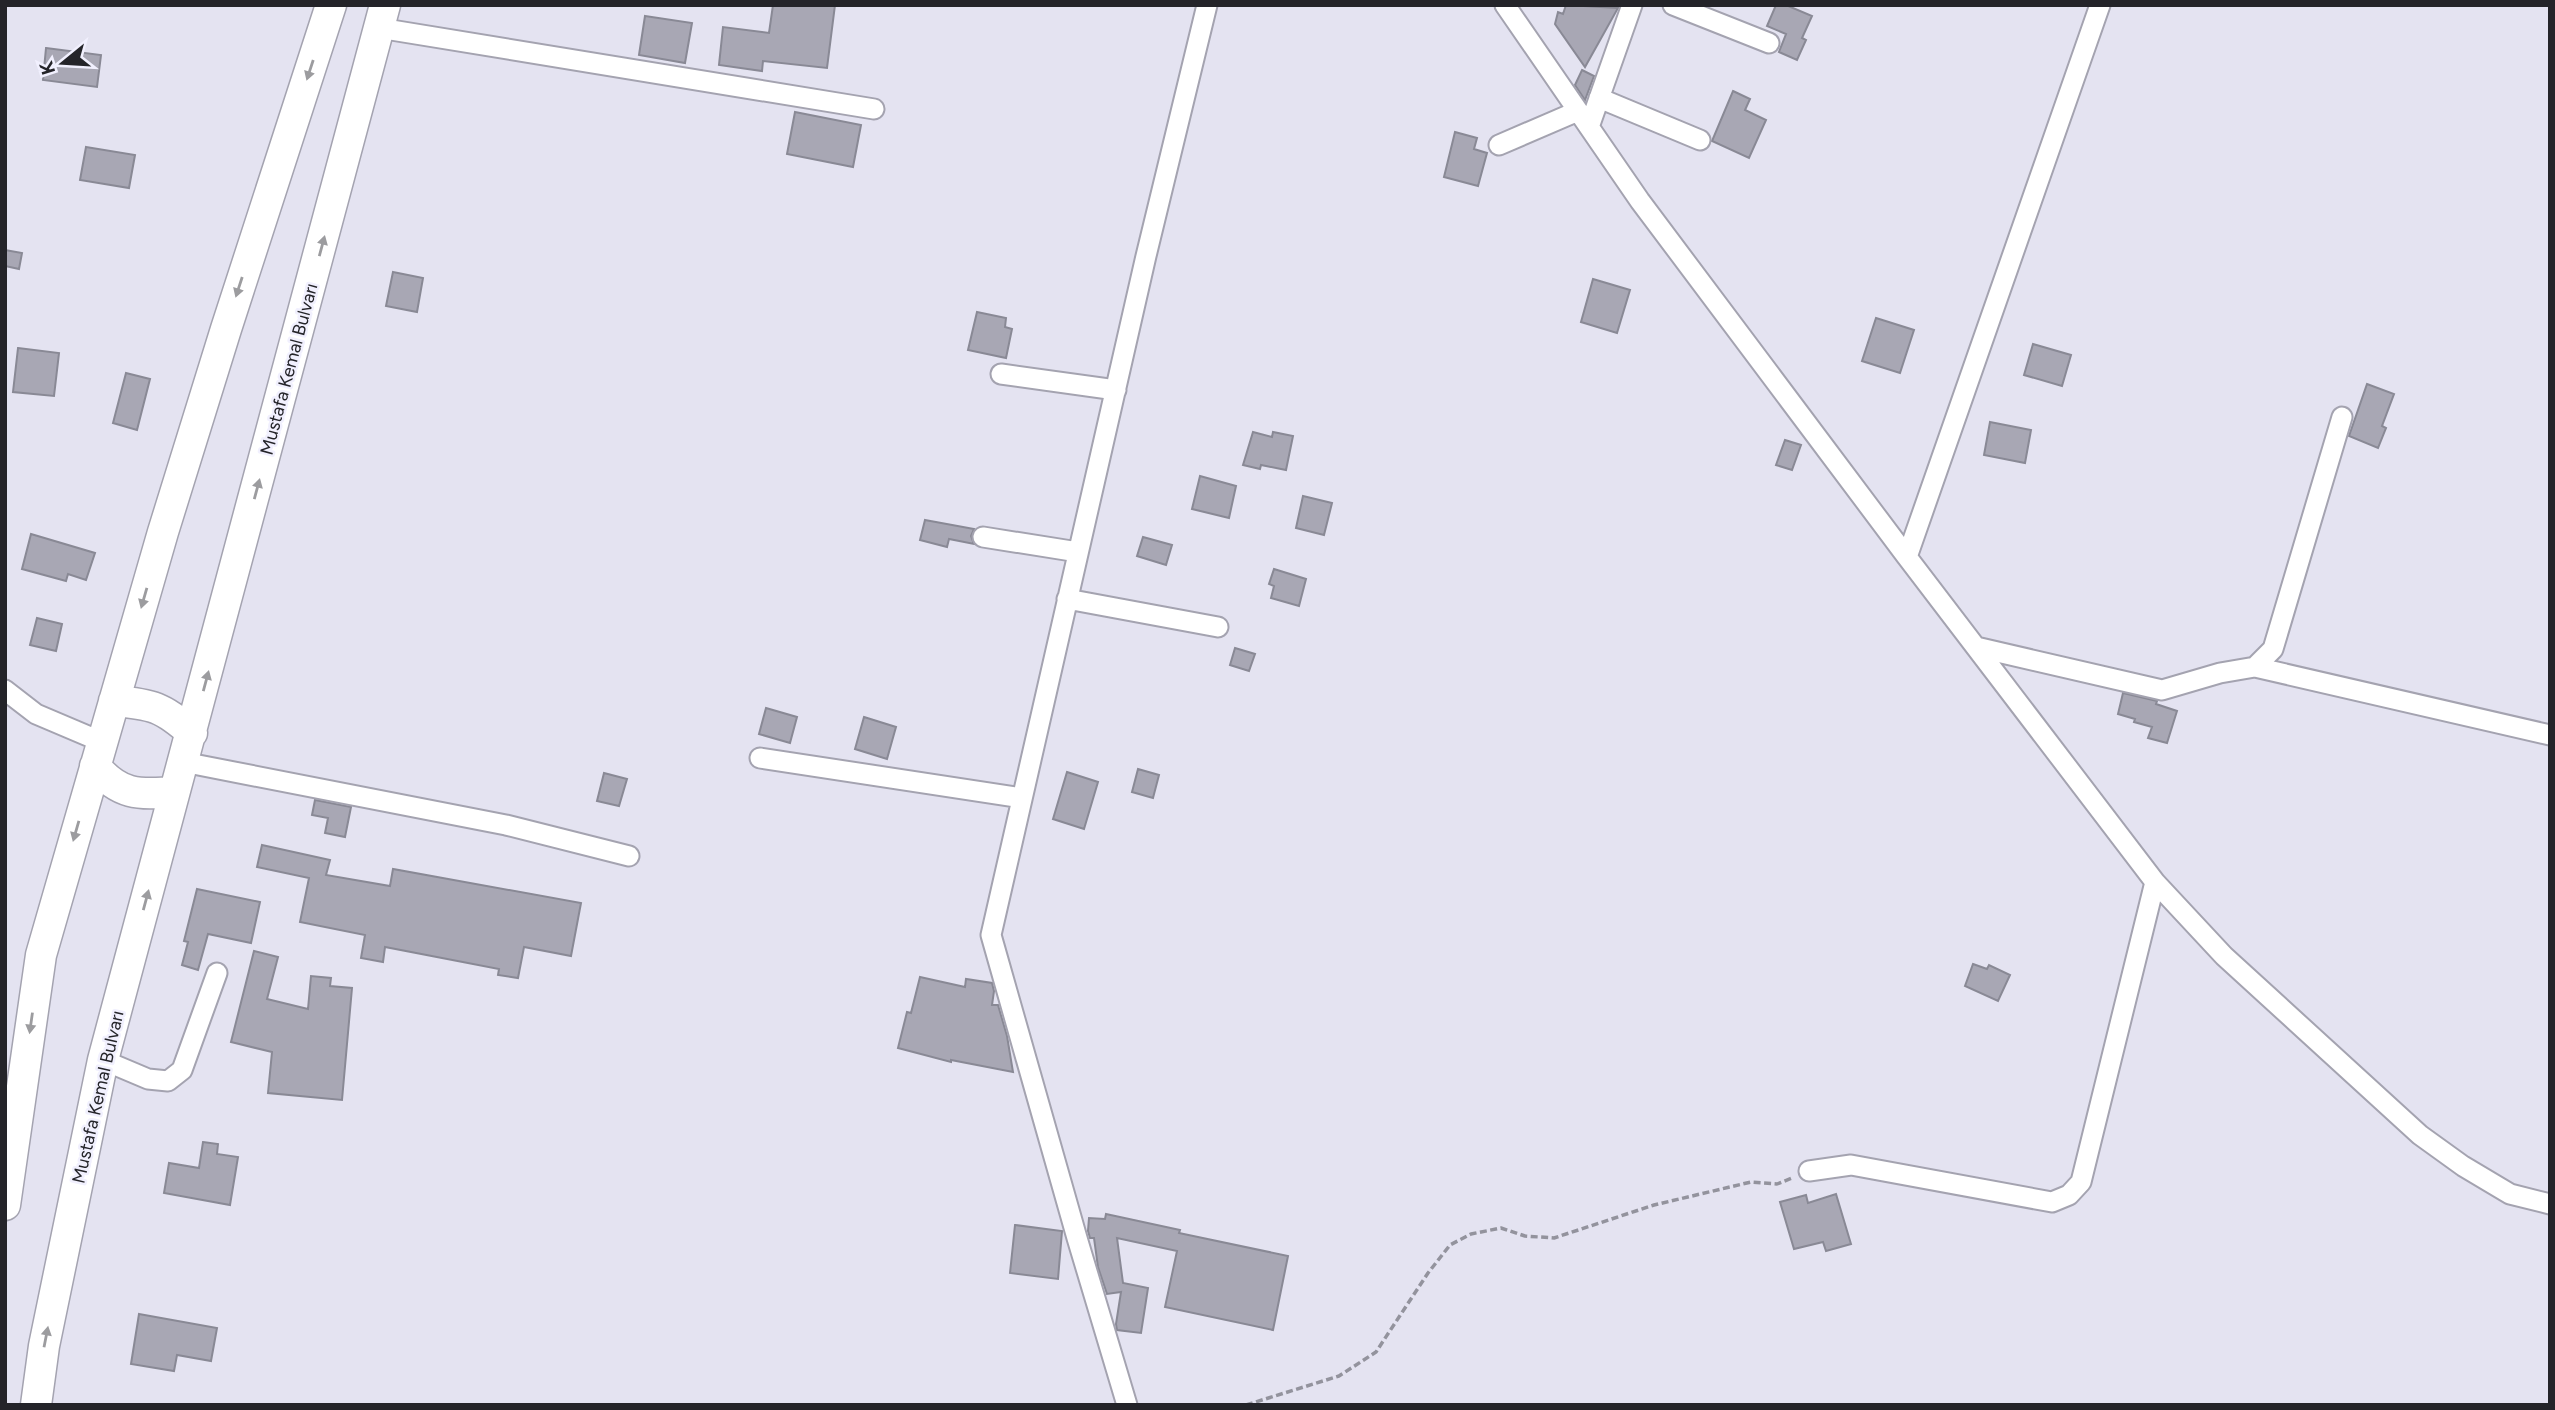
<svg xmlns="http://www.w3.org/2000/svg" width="2555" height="1410" font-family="Figtree,sans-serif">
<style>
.building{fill:#a8a7b4;stroke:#898995;stroke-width:2}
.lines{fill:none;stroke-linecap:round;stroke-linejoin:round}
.minor-casing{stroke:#a4a3b0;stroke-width:23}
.highway-casing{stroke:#a4a3b0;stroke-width:33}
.path{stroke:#93939d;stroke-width:3.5;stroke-dasharray:7 3.5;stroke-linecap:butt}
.minor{stroke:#fff;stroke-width:19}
.highway{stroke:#fff;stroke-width:30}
.oneway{fill:#9c9c9f}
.labels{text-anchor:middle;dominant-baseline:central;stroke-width:5;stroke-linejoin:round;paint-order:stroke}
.street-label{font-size:18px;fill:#242429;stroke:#f1f0fe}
</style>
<rect width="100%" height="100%" fill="#e4e3f1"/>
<path class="building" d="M773,5H835L827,68L763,61L762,71L719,65L723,27L769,33Z
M1566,5L1618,8L1585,67L1555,24L1558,12L1563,14Z
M1776,5H1786L1812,16L1802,38L1806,40L1797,60L1779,52L1786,34L1767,26Z
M645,16L692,23L685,63L639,55Z
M46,48L101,55L97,87L43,80Z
M1582,70L1594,76L1585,100L1575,85Z
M1733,91L1750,99L1745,110L1766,120L1749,158L1712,141Z
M795,112L861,125L853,167L787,154Z
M1455,132L1477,138L1474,149L1487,153L1478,186L1444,177Z
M86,147L135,155L129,188L80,180Z
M5,250L22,253L19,269L5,266Z
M393,272L423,278L417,312L386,306Z
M1593,279L1630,290L1617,333L1581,322Z
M977,312L1006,318L1005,327L1012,329L1006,358L968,350Z
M1876,318L1914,330L1900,373L1862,361Z
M2033,344L2071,355L2062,386L2024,375Z
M18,348L59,353L54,396L13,392Z
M126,373L150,379L137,430L113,423Z
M2367,384L2394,394L2382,426L2386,428L2378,448L2349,436Z
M1990,422L2031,430L2025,463L1984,455Z
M1253,432L1272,437L1273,432L1293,436L1286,470L1261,465L1260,469L1243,465Z
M1785,440L1801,445L1792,470L1776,465Z
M1200,476L1236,486L1229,518L1192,509Z
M1303,496L1332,503L1324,535L1296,528Z
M925,520L974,529L971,536L974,544L949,539L947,547L920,540Z
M31,534L95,553L86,580L68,574L66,581L22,569Z
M1143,537L1172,545L1166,565L1137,556Z
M1274,569L1306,579L1299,606L1271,598L1274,586L1269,584Z
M37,618L62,624L56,651L30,645Z
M1235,648L1255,654L1249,671L1230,665Z
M2123,693L2157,701L2156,704L2177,711L2167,743L2148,738L2152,727L2134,722L2135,719L2118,714Z
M766,708L797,717L790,743L759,734Z
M864,717L896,727L887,759L855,749Z
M1138,769L1159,775L1153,798L1132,792Z
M1067,772L1098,782L1084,829L1053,819Z
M604,773L627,779L619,806L597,801Z
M315,800L351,807L345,837L325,833L328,818L312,815Z
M262,845L330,860L326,875L390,886L393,869L581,903L571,956L524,947L518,978L498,975L499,969L385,947L383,962L361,958L365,935L300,922L309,878L257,867Z
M197,889L260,902L251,943L208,934L198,970L182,965L188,942L184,941Z
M254,951L278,957L267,999L308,1009L311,976L331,978L330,986L352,988L342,1100L268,1093L272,1052L231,1042Z
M1973,964L1987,969L1989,965L2010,975L1998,1001L1965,986Z
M920,977L965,987L966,979L992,983L994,991L992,1005H998L1007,1036L1013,1072L951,1060V1062L898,1048L907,1012L911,1013Z
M203,1142L218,1144L217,1154L238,1157L230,1205L164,1193L169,1163L199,1168Z
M1836,1194L1851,1244L1826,1251L1823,1242L1794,1249L1780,1202L1806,1195L1808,1203Z
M1106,1214L1180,1230L1179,1233L1288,1256L1273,1330L1165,1307L1177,1251L1117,1238L1123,1283L1148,1288L1141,1333L1117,1330L1116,1324L1121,1292L1107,1294L1098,1267L1094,1238H1090L1088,1231L1089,1218L1105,1219Z
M1015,1225L1062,1231L1058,1279L1010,1273Z
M139,1314L217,1328L211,1361L177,1355L174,1371L131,1364Z"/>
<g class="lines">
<g class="minor-casing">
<path id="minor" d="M1505,5L1640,201L1907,557
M1673,5L1769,43
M2100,5L1907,557L2155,882
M379,28L874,109
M1599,98L1700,140
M1589,127L1632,5
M1499,145L1578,111
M1001,374L1116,390
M983,537L1078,552
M1067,599L1218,627
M1976,647L2162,690L2220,673L2255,667L2273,649L2342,417
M2255,667L2550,735
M5,690L36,714L102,742
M760,758L1022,798
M183,762L506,825L629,856
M103,1060L148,1079L168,1081L182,1070L217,973
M1809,1171L1851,1165L2052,1202L2069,1195L2081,1182L2155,882L2224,956L2420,1135L2463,1166L2510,1194L2550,1204
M1127,1405L1077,1238L991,935L1146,256L1207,5"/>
</g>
<g class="highway-casing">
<path id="highway" d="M114,701C152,704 163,707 192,733
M95,766C119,795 138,795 174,792
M5,1205L41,955L163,532L226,329L331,5
M36,1405L44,1346L103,1060L385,5"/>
</g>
<path class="path" d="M1246,1405L1339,1376L1376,1352L1428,1273L1450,1245L1471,1234L1501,1228L1525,1236L1554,1238L1654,1205L1751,1182L1777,1184L1792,1178"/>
<use href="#minor" class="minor"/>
<use href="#highway" class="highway"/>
</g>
<defs><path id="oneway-solid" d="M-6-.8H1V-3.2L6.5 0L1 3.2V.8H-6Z" transform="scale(1.75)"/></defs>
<g class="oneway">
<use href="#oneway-solid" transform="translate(310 70) rotate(108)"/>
<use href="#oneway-solid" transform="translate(322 246) rotate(-75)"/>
<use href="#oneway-solid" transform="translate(239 287) rotate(108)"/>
<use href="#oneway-solid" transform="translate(257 489) rotate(-75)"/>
<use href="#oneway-solid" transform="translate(144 598) rotate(106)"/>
<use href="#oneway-solid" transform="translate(206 681) rotate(-75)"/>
<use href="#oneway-solid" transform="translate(76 831) rotate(106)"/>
<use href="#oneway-solid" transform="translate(146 900) rotate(-75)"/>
<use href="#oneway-solid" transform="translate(31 1023) rotate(98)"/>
<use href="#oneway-solid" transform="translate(46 1337) rotate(-79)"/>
</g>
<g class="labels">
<g class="street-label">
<text transform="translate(289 369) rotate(-75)">Mustafa Kemal Bulvarı</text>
<text transform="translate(98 1097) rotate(-77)">Mustafa Kemal Bulvarı</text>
</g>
</g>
<rect width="2555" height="1410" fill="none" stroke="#242429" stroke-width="14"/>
<g transform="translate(63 63) rotate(252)" stroke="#f1f0fe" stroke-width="5" paint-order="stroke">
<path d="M0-5L12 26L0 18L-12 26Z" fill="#242429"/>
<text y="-10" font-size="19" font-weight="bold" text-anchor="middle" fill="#242429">K</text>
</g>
</svg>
